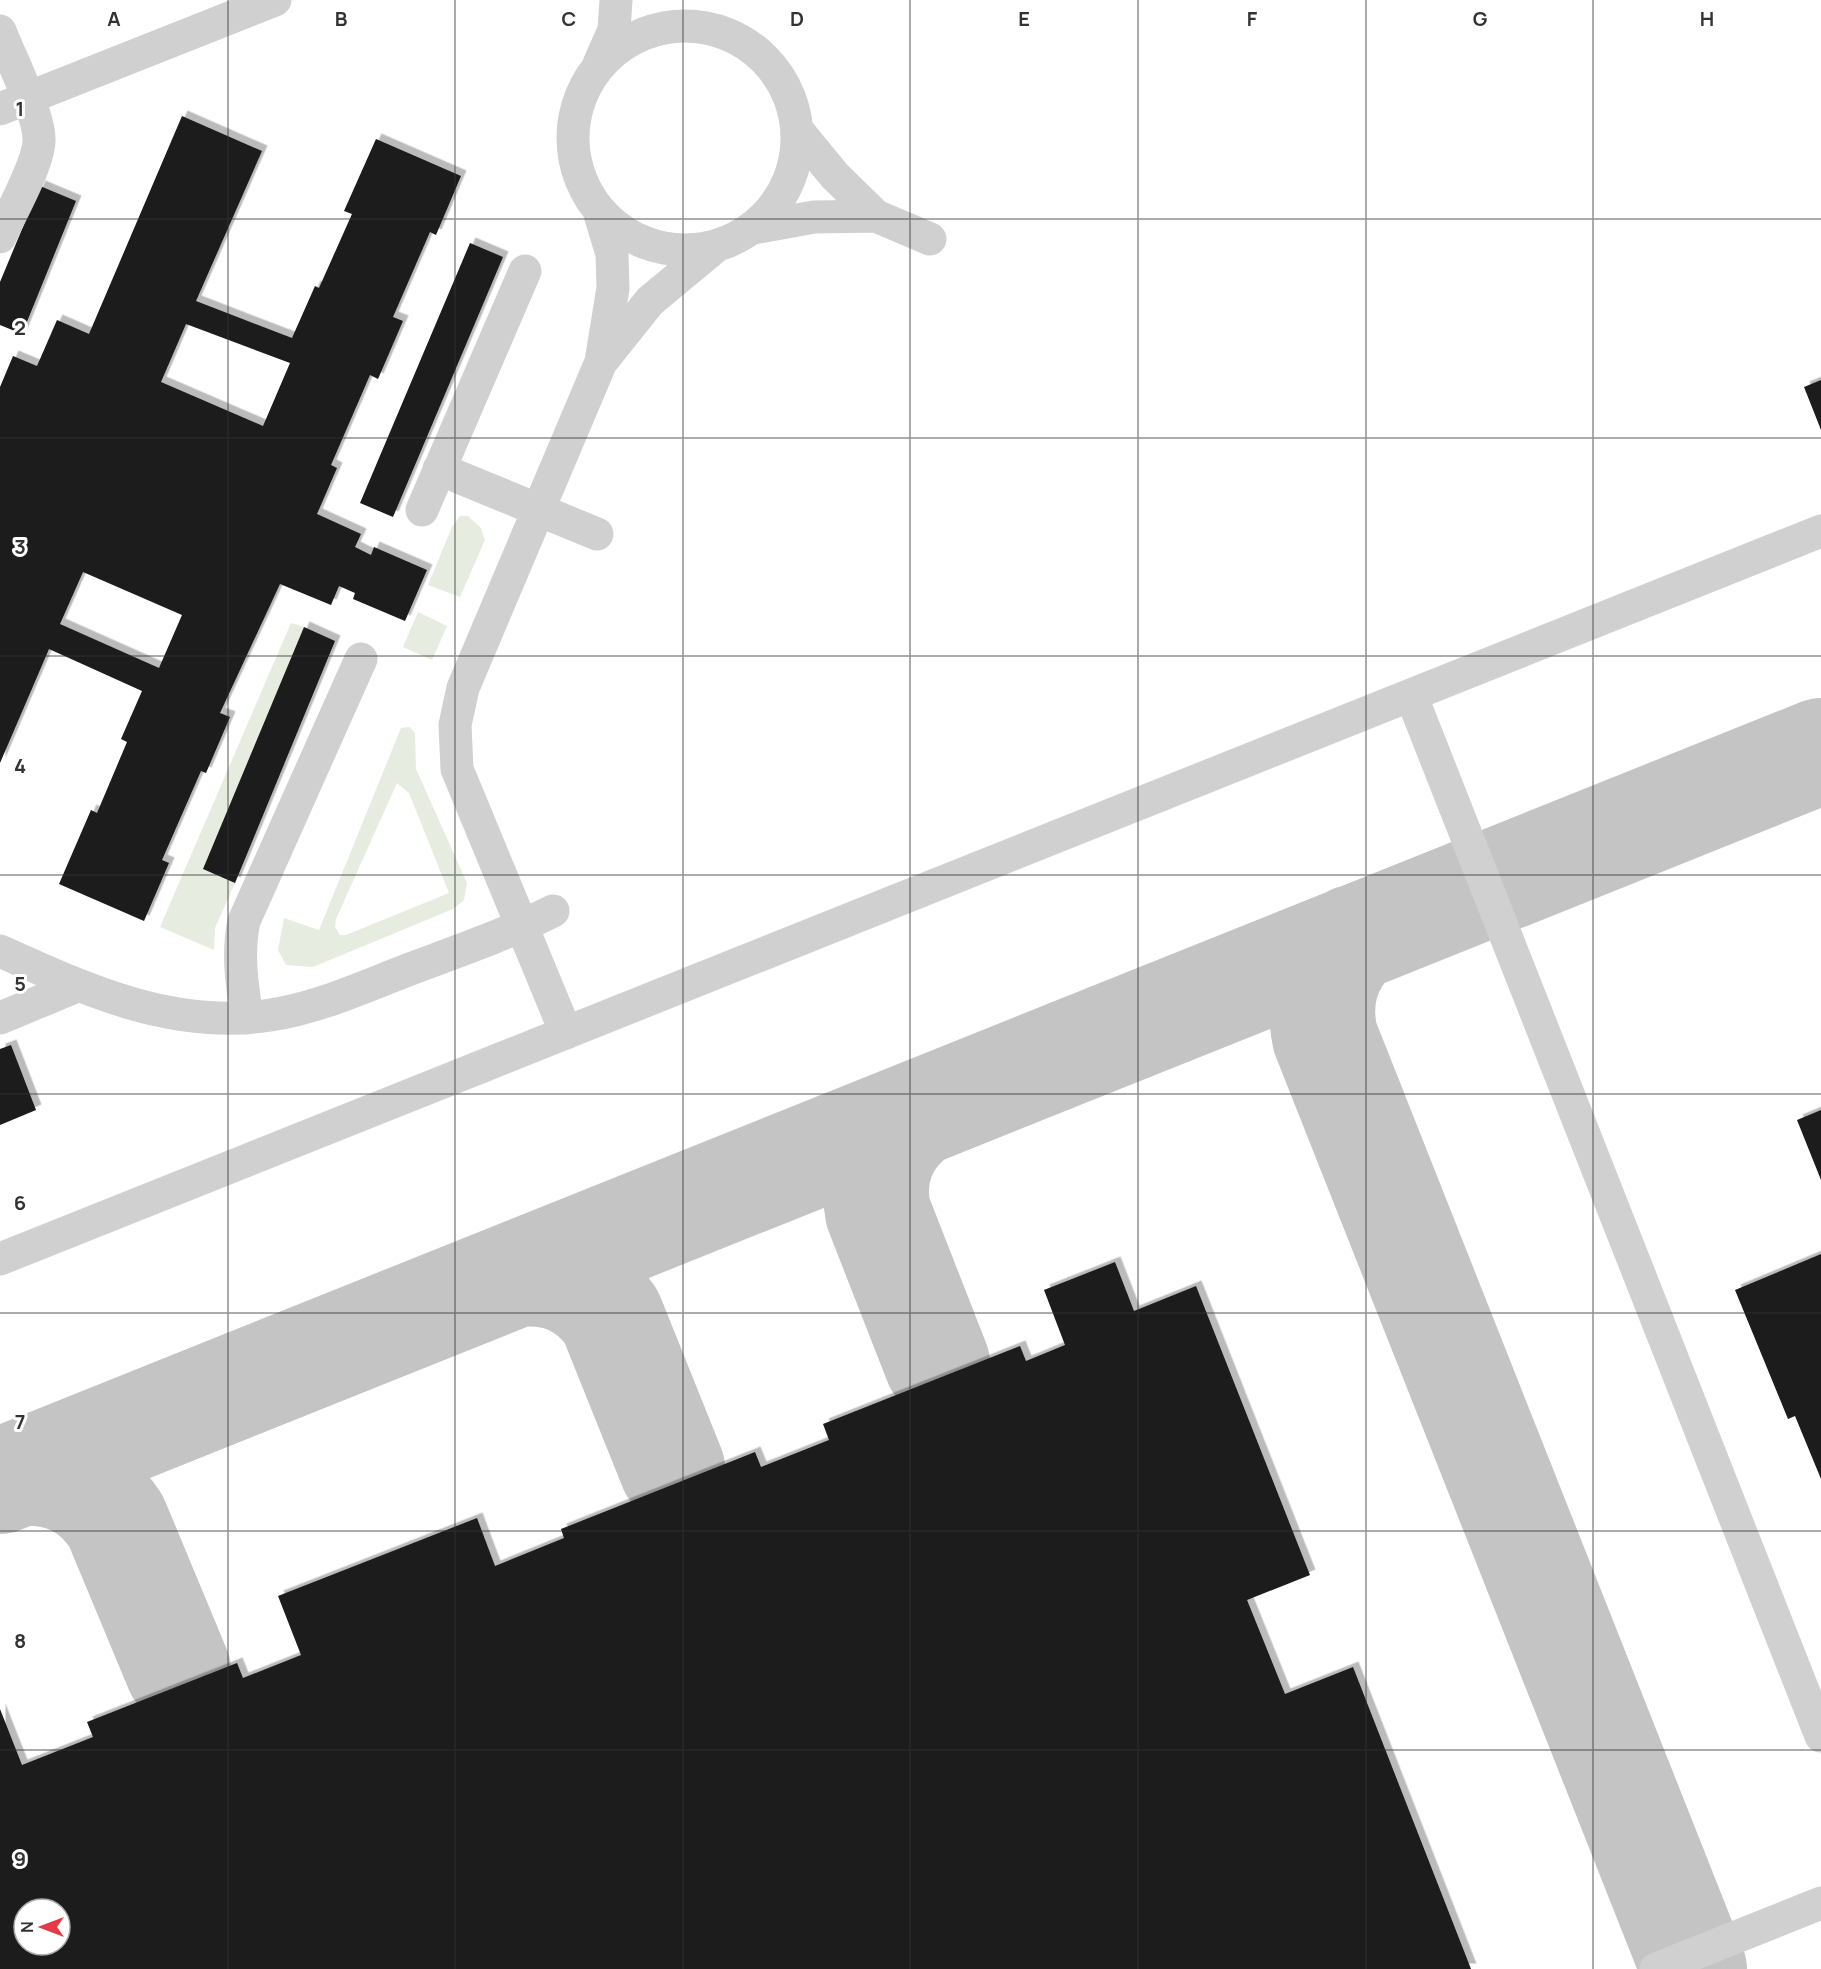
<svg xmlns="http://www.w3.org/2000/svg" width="1821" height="1969" font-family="Manrope,sans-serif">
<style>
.green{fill:#e6ecdf;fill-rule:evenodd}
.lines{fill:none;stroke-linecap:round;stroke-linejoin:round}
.taxiway{stroke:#c4c4c4;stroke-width:106}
.building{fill:#1a1a1a;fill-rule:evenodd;filter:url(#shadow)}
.minor{stroke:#d0d0d0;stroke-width:33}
.grid{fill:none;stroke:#333;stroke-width:1.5;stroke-opacity:0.55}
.grid-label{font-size:20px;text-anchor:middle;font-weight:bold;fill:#333;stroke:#fff;stroke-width:6;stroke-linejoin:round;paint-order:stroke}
</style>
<defs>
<filter id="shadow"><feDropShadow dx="5.5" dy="-5.5" stdDeviation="0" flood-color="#0004"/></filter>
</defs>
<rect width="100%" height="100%" fill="#fff"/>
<path class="green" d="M460,516H468L481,528L485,540L460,597L428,585L452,527Z
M418,612L447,626L432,660L403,647Z
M291,623L304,627L204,869L235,883L215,928L214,950L160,927Z
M410,727L415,733L416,769L467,883L464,900L453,909L313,967L286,965L278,950L284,918L319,930L401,728ZM397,783L409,793L449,893L346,935H340L335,927L336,919Z"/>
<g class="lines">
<path class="taxiway" d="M1353,938C1326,967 1317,998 1325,1037L1694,1969
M918,1113C885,1137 870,1171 878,1212L937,1363
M520,1274C559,1271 588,1285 611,1316L672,1468
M21,1473C62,1471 93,1486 116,1521L178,1670
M0,1481L1821,751"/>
</g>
<path class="building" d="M182,116L262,151L196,301L292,338L315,286L319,288L352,214L344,211L376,139L461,176L436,235L430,232L393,317L403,321L378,379L370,375L331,465L337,468L317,514L361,534L355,547L371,555L374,547L427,570L405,621L353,599L355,593L339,586L331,605L280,584L220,713L230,717L206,773L201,771L162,860L169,863L144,921L59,884L91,810L97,813L127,742L121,739L142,691L49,649L0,763V387L13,356L37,366L57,320L89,334ZM186,324L290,363L263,426L161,382ZM83,572L182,615L159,668L60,624Z
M40,186L76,201L22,334L0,325V282Z
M470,243L503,257L393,517L360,503Z
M1821,380V430L1804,387Z
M304,627L335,641L235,883L203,869Z
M11,1045L36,1110L0,1125V1049Z
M1821,1110V1180L1797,1120Z
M1821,1254V1479L1795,1416L1788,1419L1735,1290Z
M1115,1262L1134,1311L1196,1286L1310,1575L1247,1600L1285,1694L1353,1667L1471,1969H0V1709L22,1765L93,1737L87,1722L237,1663L243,1678L301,1655L278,1596L477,1518L495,1566L564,1538L561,1529L755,1452L761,1467L829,1440L823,1424L1020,1346L1026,1361L1065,1345L1044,1290ZM24,1909H60V1945H24Z"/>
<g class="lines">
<path class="minor" d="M573 138a112 112 0 1 1 224 0a112 112 0 1 1-224 0Z
M0,31C10,57 39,114 39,139C40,162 10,214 0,237
M599,64L614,30L616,0
M0,109L275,0
M798,131L835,176L876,216L930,239
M753,228L814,217L876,216
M602,361L650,301L715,247
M439,469L597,534
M422,510L525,271
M1411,695L1821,1736
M0,951C86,990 173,1030 271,1015C317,1008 361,988 405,971C455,952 505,935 553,911
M0,1018L77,986
M247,1018C242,984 237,954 244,921L361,659
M566,1033L457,769L455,725L463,688L601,362L613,288L612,254L599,211
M0,1259L1821,531
M1656,1969L1821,1903"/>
</g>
<path class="grid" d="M228,0V1969M455,0V1969M683,0V1969M910,0V1969M1138,0V1969M1366,0V1969M1593,0V1969M0,219H1821M0,438H1821M0,656H1821M0,875H1821M0,1094H1821M0,1313H1821M0,1531H1821M0,1750H1821"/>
<g class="grid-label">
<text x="114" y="26">A</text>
<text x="341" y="26">B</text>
<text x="569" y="26">C</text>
<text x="797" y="26">D</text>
<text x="1024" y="26">E</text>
<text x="1252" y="26">F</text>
<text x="1480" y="26">G</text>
<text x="1707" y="26">H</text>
<text x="20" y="116">1</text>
<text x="20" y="335">2</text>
<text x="20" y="554">3</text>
<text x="20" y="773">4</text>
<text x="20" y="991">5</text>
<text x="20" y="1210">6</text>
<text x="20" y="1429">7</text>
<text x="20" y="1648">8</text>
<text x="20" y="1866">9</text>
</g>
<g transform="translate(42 1927) rotate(270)"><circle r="28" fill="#ffffff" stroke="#adadad" stroke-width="1.5"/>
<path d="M0-4.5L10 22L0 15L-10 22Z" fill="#e63946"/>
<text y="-9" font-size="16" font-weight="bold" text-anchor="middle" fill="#333333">N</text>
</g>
</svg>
